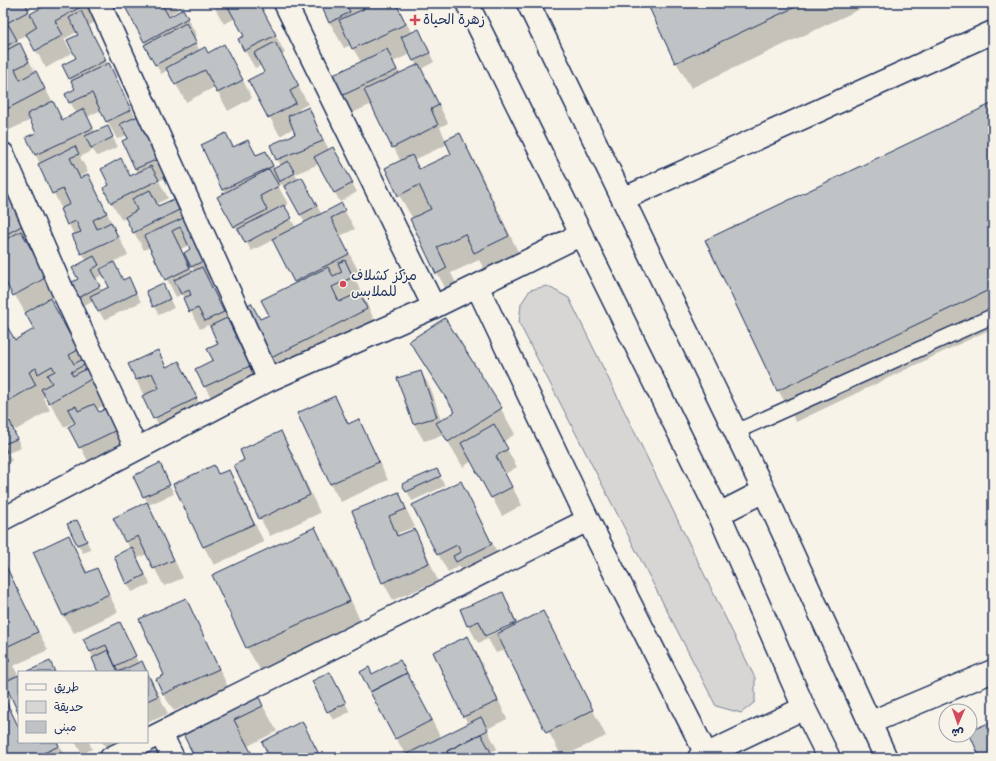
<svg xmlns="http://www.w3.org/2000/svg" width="996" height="761" font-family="'Indie Flower','Playpen Sans Arabic',sans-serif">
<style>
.green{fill:#d7d6d4;stroke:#798299}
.shadow{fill:#0003;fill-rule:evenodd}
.building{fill:#c0c3c5;stroke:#1b2f5e}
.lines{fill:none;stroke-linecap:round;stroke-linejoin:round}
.lane-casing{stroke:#1b2f5e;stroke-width:17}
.street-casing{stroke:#1b2f5e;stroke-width:25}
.secondary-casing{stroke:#1b2f5e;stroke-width:25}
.lane{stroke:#f7f3e8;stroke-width:14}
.street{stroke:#f7f3e8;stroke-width:22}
.secondary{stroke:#f7f3e8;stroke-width:22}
.poi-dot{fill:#d1495b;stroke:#f7f3e8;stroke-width:1.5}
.labels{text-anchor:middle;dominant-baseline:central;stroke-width:3.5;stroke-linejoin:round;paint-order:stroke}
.poi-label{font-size:14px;fill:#1b2f5e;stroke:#f7f3e8;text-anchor:start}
</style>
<rect width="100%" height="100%" fill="#f7f3e8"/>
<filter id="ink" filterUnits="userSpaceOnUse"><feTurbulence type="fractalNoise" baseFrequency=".025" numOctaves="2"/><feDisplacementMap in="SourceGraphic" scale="8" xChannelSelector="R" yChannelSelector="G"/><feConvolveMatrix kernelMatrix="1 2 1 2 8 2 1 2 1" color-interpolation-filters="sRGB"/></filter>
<g filter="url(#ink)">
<path class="green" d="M547,286L569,298L755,678V702L741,713L716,706L519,323L521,304L530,290Z"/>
<path class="shadow" d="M3,3H29L32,8L28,10L31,15L52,3H91L88,4L97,21L88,26L167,177L159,181L168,198L157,204L159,207L173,200L218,276L209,280L259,384L215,404L205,387L196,369L214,361L219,344L208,325L200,329L182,294L176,297L151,247L144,250L126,218L122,220L112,203L111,186L121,160L131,177L138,173L123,142L129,139L127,135L117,139L101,110L87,117L96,133L112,136L118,147L97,156L93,150L80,157L88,172L80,176L81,178L88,175L128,255L99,268L101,270L114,264L123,281L133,287L141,302L104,320L94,301L77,310L79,279L87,262L27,137L37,133L31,120L5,132L3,128ZM77,32L79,36L78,58L63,66L77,90L66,95L77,114L63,120L17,40L27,35L46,68L72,53L64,39ZM189,245L192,250L184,254L181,249ZM189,264H190L195,272H193ZM104,274L110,288L102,291L95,279Z
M124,3H175L178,10L168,16L169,18L183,10L197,36L193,38L200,51L234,63L252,98L228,111L215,87L186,102L168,70L161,74Z
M212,3H258L285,53L281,55L308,104L299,109L300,112L309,109L329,150L333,148L357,192L340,202L319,164L295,174L298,180L307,187L322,215L341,205L351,222L355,229L340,236L359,272L353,275L381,334L284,384L270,358L260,320L270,315L296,284L273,240L251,251L247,243L245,244L219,197L225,194L202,146L226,134L234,148L248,141L257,156L266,152L275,169L281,166L271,146L297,135L294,128L280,136L250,81L266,72L262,65L255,68L245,51L239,40L245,36L236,18L224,24ZM282,184L285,190L287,189L305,223L296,228L284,206L288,204L278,186Z
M328,3H395L412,33L423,39L434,62L421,69L448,123L440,127L446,141L460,134L474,160L523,262L490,278L479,260L451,273L461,294L451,298L437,273L413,219L399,195L401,162L372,104L350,114L340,97L361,62L351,45L344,48L330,23ZM410,54L417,66L400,74L393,62ZM448,144L453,154L420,170L414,160Z
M648,3H873L691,88L676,62Z
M993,104V328L796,422L778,390Z
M3,182L38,240L29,245L56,295L49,299L107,404L97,409L99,413L111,408L131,446L90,465L70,427L77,424L76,421L64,427L46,396L43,398L50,410L16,430L13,427L21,448L8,453L12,461L3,464V425L11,422L3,408V325L14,341L35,329L3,275ZM81,384L82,385L66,394V392Z
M163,285L174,308L159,315L154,306Z
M411,341L501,409L515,434L503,442L517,467L505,474L522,505L502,516L472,461L463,467L444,435L424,441L414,424L421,372L431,389L441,421L455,413Z
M158,351L167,368L178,362L206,416L164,436L136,380Z
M334,397L349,425L359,420L388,480L341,502L330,484L298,414Z
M281,433L291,450L320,513L270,536L260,518L246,460Z
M160,464L174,494L148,505L183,578L164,586L147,554L138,558L150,584L132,592L127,583L130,549L115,518L148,503L144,496Z
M436,470L445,486L412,501L404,485Z
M229,471L264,542L214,565L204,547L175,484L218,475Z
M461,482L502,562L467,579L460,566L448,572L438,554Z
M398,493L415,527L398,533L399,536L414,530L424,548L438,581L393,600L383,582L354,512Z
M315,529L330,554L363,627L262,673L247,648L214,575Z
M81,530L91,550L83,553L78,545Z
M68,537L88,573L96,569L118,612L74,633L63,615Z
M4,565L48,650L13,666L19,676V712L3,678V566Z
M503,593L517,622L486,635V637L543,612L606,736L562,757L505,650L496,653L488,639L478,643L468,625Z
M185,599L195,617L228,687L174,711L163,694L165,676Z
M120,623L136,655L134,651L133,652L139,664L141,662L152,680L168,714L147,723V672H99L85,639Z
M467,638L478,655L507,719L487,729L497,749L491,752L494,758H410L408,755L406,756L396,738L372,675L417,692L441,738L468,724L434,653Z
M313,681L334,682L350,712L333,720Z
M3,696L19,727V742H58L65,758H3Z
M258,697L277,731L248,746L254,758H196L184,734Z
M75,742H89L92,749L82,754Z
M102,742H117L118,744L107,749Z"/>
<path class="building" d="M3,3H25L29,11L3,25Z
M50,3H88L55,21L63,35L35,51L26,34L37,27L30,14Z
M123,3H161L169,17L183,9L188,18L144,42Z
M230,3H259L276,35L244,51L238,39L244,36L227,5Z
M325,3H346L350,12L329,23L321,5Z
M361,3H396L406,24L352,49L339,20L364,9Z
M647,3H804L675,63Z
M81,11L106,60L69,79L62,65L76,58L67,40L78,35L69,18Z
M186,23L197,43L155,65L144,45Z
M8,24L17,40L3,48V27Z
M419,29L430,53L413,61L401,37Z
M275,42L299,86L290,91L296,103L268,118L248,80L264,72L254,53Z
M20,43L29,62L15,69L20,80L36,71L45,89L3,111V52Z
M224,44L243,80L217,93L205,70L175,85L166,68L205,47L208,53Z
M387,49L397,70L339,97L329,77Z
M109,63L131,110L106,122L92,93L69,103L65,94L75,89L71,81Z
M419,64L439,105L431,109L438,125L392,148L364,90Z
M53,101L62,120L84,109L93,128L35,155L26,137L36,133L27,114Z
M993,103V288L777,391L705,240Z
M309,107L323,141L276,160L270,145L295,134L288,116Z
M138,116L158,159L135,169L122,141L128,138L120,124Z
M108,126L113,137L91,148L85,136Z
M226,133L233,147L248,140L256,155L266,151L273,166L222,190L201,145Z
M460,133L509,236L474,253L465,234L437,247L447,268L436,274L410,219L431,209L419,185L398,196L385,168L412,155L419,169L451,154L445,140Z
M75,146L79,154L70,158L80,178L88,174L107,213L93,220L97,229L111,222L118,237L81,254L72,235L81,232L76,221L67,225L60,209L70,204L63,189L52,194L38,164Z
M333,147L353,183L334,193L314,157Z
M121,158L130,176L151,166L159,180L111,203L103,188L109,185L101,169Z
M288,161L295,173L279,182L273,169Z
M269,169L279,186L260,196L267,210L234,227L217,197Z
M302,177L317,206L300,215L284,186Z
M3,181L29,222L3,236Z
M150,190L158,206L174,199L179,210L133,233L125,217L137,210L132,199Z
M342,203L345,211L331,218L349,254L294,282L272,239Z
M284,205L292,218L245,243L238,229Z
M188,216L209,258L191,267L184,253L190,249L180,227L172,231L190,268L165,280L144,236Z
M21,231L47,277L13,296L3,277V241Z
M94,256L99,265L91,270L100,286L71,302L63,287L78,279L72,268Z
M345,260L353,277L332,287L339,302L360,292L367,309L269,359L242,309L251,303L260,319L269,315L261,300L328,267L333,276L342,272L338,263Z
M114,262L123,280L129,277L136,293L98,312L90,296L109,287L100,269Z
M202,267L224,312L205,321L198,308L189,312L183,298L191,295L189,290L181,294L174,280Z
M163,283L170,299L153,307L146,291Z
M50,298L78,350L69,355L74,364L83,359L86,364L71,372L73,376L88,368L93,378L49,403L41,389L52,383L47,375L55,371L52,366L38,374L36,368L29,372L36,385L3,404V324L5,323L15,340L34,329L25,313Z
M227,318L250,366L204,387L195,369L213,360L207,349L218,344L210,326Z
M445,318L502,408L448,442L436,423L455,412L409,341Z
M158,350L166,367L179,361L197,398L153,419L142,396L159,388L152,373L136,380L128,364Z
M421,371L437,417L413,424L397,378Z
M335,396L348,424L359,419L379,462L330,484L297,413Z
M94,404L99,412L111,406L121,428L79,448L68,427L75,423L68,409L76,406L78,411Z
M10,421L17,439L4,444L7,452L3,454V424Z
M494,424L508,449L496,456L512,487L491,498L461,443Z
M281,431L310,495L259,519L234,465L244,460L240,450Z
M160,463L170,485L143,497L133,476Z
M214,465L218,474L229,470L254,524L203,547L173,484Z
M437,469L441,476L406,492L402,484Z
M461,481L492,544L456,562L453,556L461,552L457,545L437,555L412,505Z
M399,492L406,509L389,516L397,536L415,529L429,563L382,583L352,511Z
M147,502L174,560L153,569L138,536L125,542L113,518Z
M77,520L87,541L77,545L67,524Z
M315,527L350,601L246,648L212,575Z
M69,535L86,573L97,568L109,594L63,616L33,552Z
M132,547L145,575L126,584L114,556Z
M5,564L38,632L4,648L10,661L3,664V565Z
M503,592L516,623L485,636L479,621L467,626L460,609Z
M186,598L219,669L163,694L156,679L164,675L139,619Z
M543,611L593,710L546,733L497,634Z
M120,622L136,656L115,666L106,645L90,652L83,639Z
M468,636L498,701L463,717L433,652Z
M108,650L118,672L142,661L158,696L147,701V672H98L92,658Z
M400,660L407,673L370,692L360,672L369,667L372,674Z
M50,661L55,672H26Z
M330,672L346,703L327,712L312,681Z
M407,673L432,720L395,739L370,692Z
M19,675V714L4,682Z
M3,695L19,728V742H57L59,746L33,758H3Z
M258,695L263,706L234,720L254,758H195L183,734Z
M481,717L488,730L447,751L450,758H409L407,754Z
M302,721L321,758H270L262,742Z
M993,721V758H980L970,735V731Z
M481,734L494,758H450L447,751Z"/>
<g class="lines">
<g class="lane-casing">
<path id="lane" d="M735,432L993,316"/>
</g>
<g class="street-casing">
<path id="street" d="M99,3L269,380
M285,3L434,307
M3,154L62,289L136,448
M623,199L993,32
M477,286L588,520L706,754
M3,519L269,380L434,307L580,235
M869,723L993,671
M161,734L173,758
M147,740L588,520
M111,758L144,742
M699,758L804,708"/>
</g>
<g class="secondary-casing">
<path id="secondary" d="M467,3L719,514L804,708L829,758
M528,3L764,491L886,758
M719,514L764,491"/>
</g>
<use href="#lane" class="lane"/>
<use href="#street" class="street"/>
<use href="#secondary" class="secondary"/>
</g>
</g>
<g class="poi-dot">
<path d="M413 14h4v4h4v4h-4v4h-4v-4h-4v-4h4z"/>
<circle cx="343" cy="284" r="4"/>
</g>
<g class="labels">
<g class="poi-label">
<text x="423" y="20">زهرة الحياة</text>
<text x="351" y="276">مركز كشلاف<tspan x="351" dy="16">للملابس</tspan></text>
</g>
</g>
<rect width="996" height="761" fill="none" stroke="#f7f3e8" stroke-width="16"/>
<rect x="8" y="8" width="980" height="745" fill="none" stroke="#1b2f5e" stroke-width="1.5" filter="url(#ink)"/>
<rect x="18" y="671" width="130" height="72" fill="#f7f3e8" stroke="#9fa5b1"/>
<rect x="26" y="684" width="20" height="6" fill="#f7f3e8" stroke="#9fa5b1"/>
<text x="54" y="691" font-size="12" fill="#1b2f5e">طريق</text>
<rect x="26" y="701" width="20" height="12" fill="#d7d6d4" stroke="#9fa5b1"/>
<text x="54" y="711" font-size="12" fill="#1b2f5e">حديقة</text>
<rect x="26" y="721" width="20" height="12" fill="#c0c3c5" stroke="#9fa5b1"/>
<text x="54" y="731" font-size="12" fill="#1b2f5e">مبنى</text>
<g transform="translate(958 723) rotate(182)"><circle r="19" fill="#f7f3e8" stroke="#9fa5b1"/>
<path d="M0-3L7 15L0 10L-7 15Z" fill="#d1495b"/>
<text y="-6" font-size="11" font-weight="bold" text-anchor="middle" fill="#1b2f5e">ش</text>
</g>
</svg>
